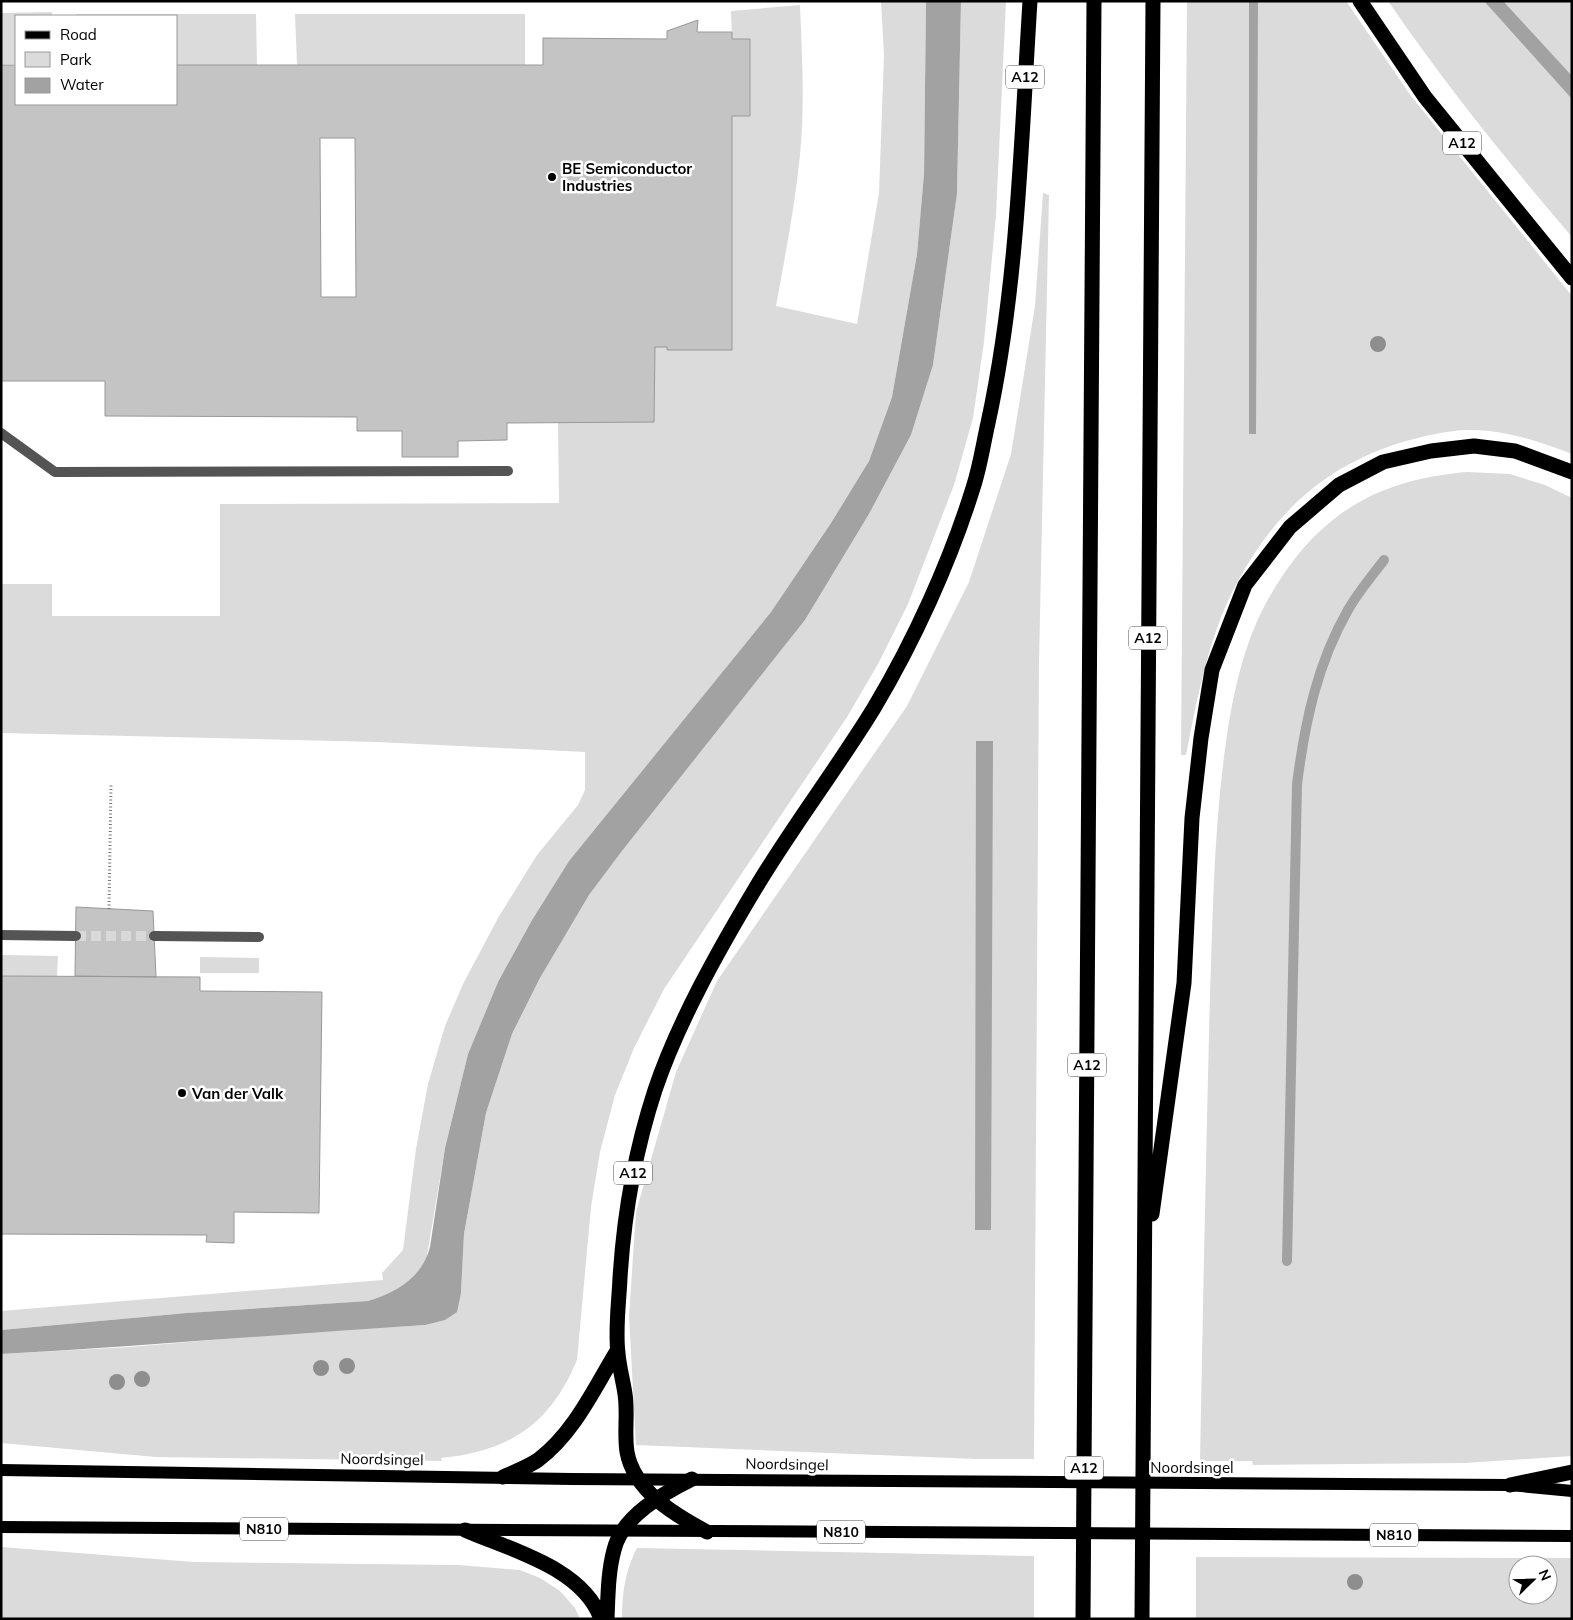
<svg xmlns="http://www.w3.org/2000/svg" width="1573" height="1620" font-family="Mulish,sans-serif">
<style>
.green{fill:#dbdbdb;fill-rule:evenodd}
.water{fill:#a2a2a2}
.lines{fill:none;stroke-linecap:round;stroke-linejoin:round}
.stream{stroke:#a2a2a2;stroke-width:10}
.building{fill:#c4c4c4;stroke:#989898;fill-rule:evenodd}
.pedestrian-tunnel{stroke:#d9d9d9;stroke-width:10;stroke-dasharray:10 5;stroke-linecap:butt}
.path{stroke:#767676;stroke-width:3;stroke-dasharray:1 2.5;stroke-linecap:butt}
.service{stroke:#545454;stroke-width:10}
.pedestrian{stroke:#545454;stroke-width:10}
.primary{stroke:#000;stroke-width:12}
.motorway{stroke:#000;stroke-width:15}
.tree{fill:#8e8e8e}
.poi-dot{fill:#000;stroke:#fff;stroke-width:2}
.labels{text-anchor:middle;dominant-baseline:central;stroke-width:5;stroke-linejoin:round;paint-order:stroke}
.shield{fill:#fff;stroke:#4c4c4c;stroke-width:1}
.shield-label{font-size:14px;font-weight:bold;fill:#000}
.poi-label{font-size:15px;font-weight:bold;fill:#000;stroke:#fff;text-anchor:start}
.street-label{font-size:15px;fill:#000;stroke:#fff}
</style>
<rect width="100%" height="100%" fill="#fff"/>
<path class="green" d="M881,1H926L924,174L917,254L892,397L869,461L831,523L771,612L569,861L532,920L498,982L468,1054L445,1148L426,1262C412,1283 392,1294 368,1301L187,1313L1,1330V1311L383,1280L382,1273L403,1250L416,1149L428,1084L445,1026L463,984L498,918L537,855L578,805L585,790V752L377,742L1,733V584H52V616H220V504L559,503L558,422H654L655,347H667V350H732V116L750,115V39H732L731,11L800,5C802,55 805,105 800,155C795,206 785,256 776,306L857,324L879,193L884,55Z
M961,1H1006L996,215L984,342L973,418L954,485L908,604L878,664L847,717L664,989L634,1048L615,1095L600,1152L591,1207L577,1360C550,1425 509,1451 441,1458L442,1461L156,1457L1,1443V1354L129,1347L294,1333L425,1325L461,1293L464,1234L486,1113L512,1034L540,978L589,895L622,851L805,620L869,514L911,435L933,365L957,194Z
M1187,1H1346L1411,96L1572,296V454C1538,441 1503,429 1465,430C1446,431 1425,436 1406,441C1328,464 1278,509 1239,579C1209,633 1198,695 1186,755H1181Z
M1388,1H1572V237C1507,161 1445,84 1388,1Z
M52,12V16H16V64H1V13Z
M76,14H256L257,65H176V16H76Z
M295,14H525V65H297Z
M1043,193L1049,195L1039,662L1034,1459H976L636,1445L629,1316L636,1212L676,1072L717,981L907,706L969,582L1011,454L1035,306Z
M1467,472L1510,474L1545,485L1572,498V1456L1465,1463L1253,1465L1252,1461H1200C1203,1305 1206,1150 1210,994C1213,910 1214,826 1226,742C1233,694 1243,646 1266,603C1313,518 1372,480 1467,472Z
M1,955L58,956L57,976H1Z
M200,957L259,958V973H200Z
M1,1547L194,1562L459,1565L520,1570L540,1578L560,1591L575,1608L580,1619H1Z
M637,1548L1034,1556V1619H622C622,1593 625,1571 637,1548Z
M1196,1557L1572,1558V1619H1196ZM1518,1565H1548V1595H1518Z"/>
<path class="water" d="M926,1H961L957,194L933,365L911,435L869,514L805,620L622,851L589,895L540,978L512,1034L486,1113L464,1234L461,1293L457,1312L445,1320L425,1325C284,1334 143,1346 1,1354V1330L187,1313L368,1301C397,1292 422,1278 430,1247L445,1148L468,1054L498,982L532,920L569,861L771,612L831,523L869,461L892,397L917,254L924,174Z
M1249,1H1258L1256,434H1249Z
M1484,1H1503L1572,76V99Z
M976,741H993L991,1230H975Z"/>
<g class="lines">
<path class="stream" d="M1287,1261L1297,784C1305,722 1317,664 1348,610C1358,592 1372,576 1384,560"/>
</g>
<path class="building" d="M698,20L697,32H732V39H750V116H732V350H667V347H655L654,422L507,423V440L458,441V457H402V431H357V417L105,416V381H1V65H16V104H176V65H543V38L667,39V31ZM320,138H355L356,297H321Z
M76,907L153,911L156,977L75,976Z
M1,976L200,977V991L322,992L319,1213L234,1212V1243L206,1242L207,1235L1,1234Z"/>
<g class="lines">
<path class="pedestrian-tunnel" d="M76,936H154"/>
<path class="path" d="M109,909L111,783"/>
<path class="service" d="M1,433L55,472L508,471"/>
<path class="pedestrian" d="M1,935L76,936
M154,936L259,937"/>
<path class="primary" d="M1,1470L572,1479L1510,1485L1572,1491
M1,1527L1572,1536"/>
<path class="motorway" d="M1360,1L1425,97L1572,278
M1152,1214L1184,983L1192,818L1201,738L1212,670L1245,585L1290,527L1339,485L1383,462L1431,451L1474,446L1515,451L1572,472
M503,1477C514,1472 528,1467 538,1460C574,1433 594,1389 617,1351
M1510,1485L1572,1472
M465,1530C511,1550 583,1568 601,1619
M707,1532C675,1515 634,1491 627,1452C624,1433 628,1413 625,1394C623,1380 619,1367 618,1353C615,1329 619,1302 620,1278C624,1214 635,1151 655,1090C678,1022 718,951 755,889C792,827 836,770 874,708C914,641 950,562 973,488C980,467 983,445 988,423C1018,285 1021,142 1030,1
M607,1619C608,1596 608,1572 614,1550C622,1516 664,1493 692,1479
M1083,1619L1094,1
M1142,1619L1153,1"/>
</g>
<g class="tree">
<circle cx="1378" cy="344" r="8"/>
<circle cx="347" cy="1366" r="8"/>
<circle cx="321" cy="1368" r="8"/>
<circle cx="142" cy="1379" r="8"/>
<circle cx="117" cy="1382" r="8"/>
<circle cx="1355" cy="1582" r="8"/>
</g>
<g class="poi-dot">
<circle cx="552" cy="177" r="5"/>
<circle cx="182" cy="1093" r="5"/>
</g>
<g class="labels">
<g class="shield">
<rect x="1006" y="65.5" width="38" height="23" rx="4"/>
<rect x="1443" y="131.5" width="38" height="23" rx="4"/>
<rect x="1129" y="626.5" width="38" height="23" rx="4"/>
<rect x="1068" y="1053.5" width="38" height="23" rx="4"/>
<rect x="614" y="1161.5" width="38" height="23" rx="4"/>
<rect x="1065" y="1456.5" width="38" height="23" rx="4"/>
<rect x="240" y="1517.5" width="48" height="23" rx="4"/>
<rect x="817" y="1520.5" width="48" height="23" rx="4"/>
<rect x="1370" y="1523.5" width="48" height="23" rx="4"/>
</g>
<g class="shield-label">
<text x="1025" y="77">A12</text>
<text x="1462" y="143">A12</text>
<text x="1148" y="638">A12</text>
<text x="1087" y="1065">A12</text>
<text x="633" y="1173">A12</text>
<text x="1084" y="1468">A12</text>
<text x="264" y="1529">N810</text>
<text x="841" y="1532">N810</text>
<text x="1394" y="1535">N810</text>
</g>
<g class="poi-label">
<text x="562" y="168">BE Semiconductor<tspan x="562" dy="17">Industries</tspan></text>
<text x="192" y="1093">Van der Valk</text>
</g>
<g class="street-label">
<text transform="translate(382 1459) rotate(1)">Noordsingel</text>
<text transform="translate(787 1464) rotate(1)">Noordsingel</text>
<text x="1192" y="1467">Noordsingel</text>
</g>
</g>
<rect width="1573" height="1620" fill="none" stroke="#000000" stroke-width="5"/>
<rect x="15" y="15" width="162" height="90" fill="#ffffff" stroke="#999999"/>
<rect x="25" y="31" width="25" height="8" fill="#000000" stroke="#999999"/>
<text x="60" y="40" font-size="15" fill="#000000">Road</text>
<rect x="25" y="52" width="25" height="15" fill="#dbdbdb" stroke="#999999"/>
<text x="60" y="65" font-size="15" fill="#000000">Park</text>
<rect x="25" y="78" width="25" height="15" fill="#a2a2a2" stroke="#999999"/>
<text x="60" y="90" font-size="15" fill="#000000">Water</text>
<g transform="translate(1533 1580) rotate(67)"><circle r="24" fill="#ffffff" stroke="#999999"/>
<path d="M0-4L9 19L0 12L-9 19Z" fill="#000000"/>
<text y="-8" font-size="14" font-weight="bold" text-anchor="middle" fill="#000000">N</text>
</g>
</svg>
